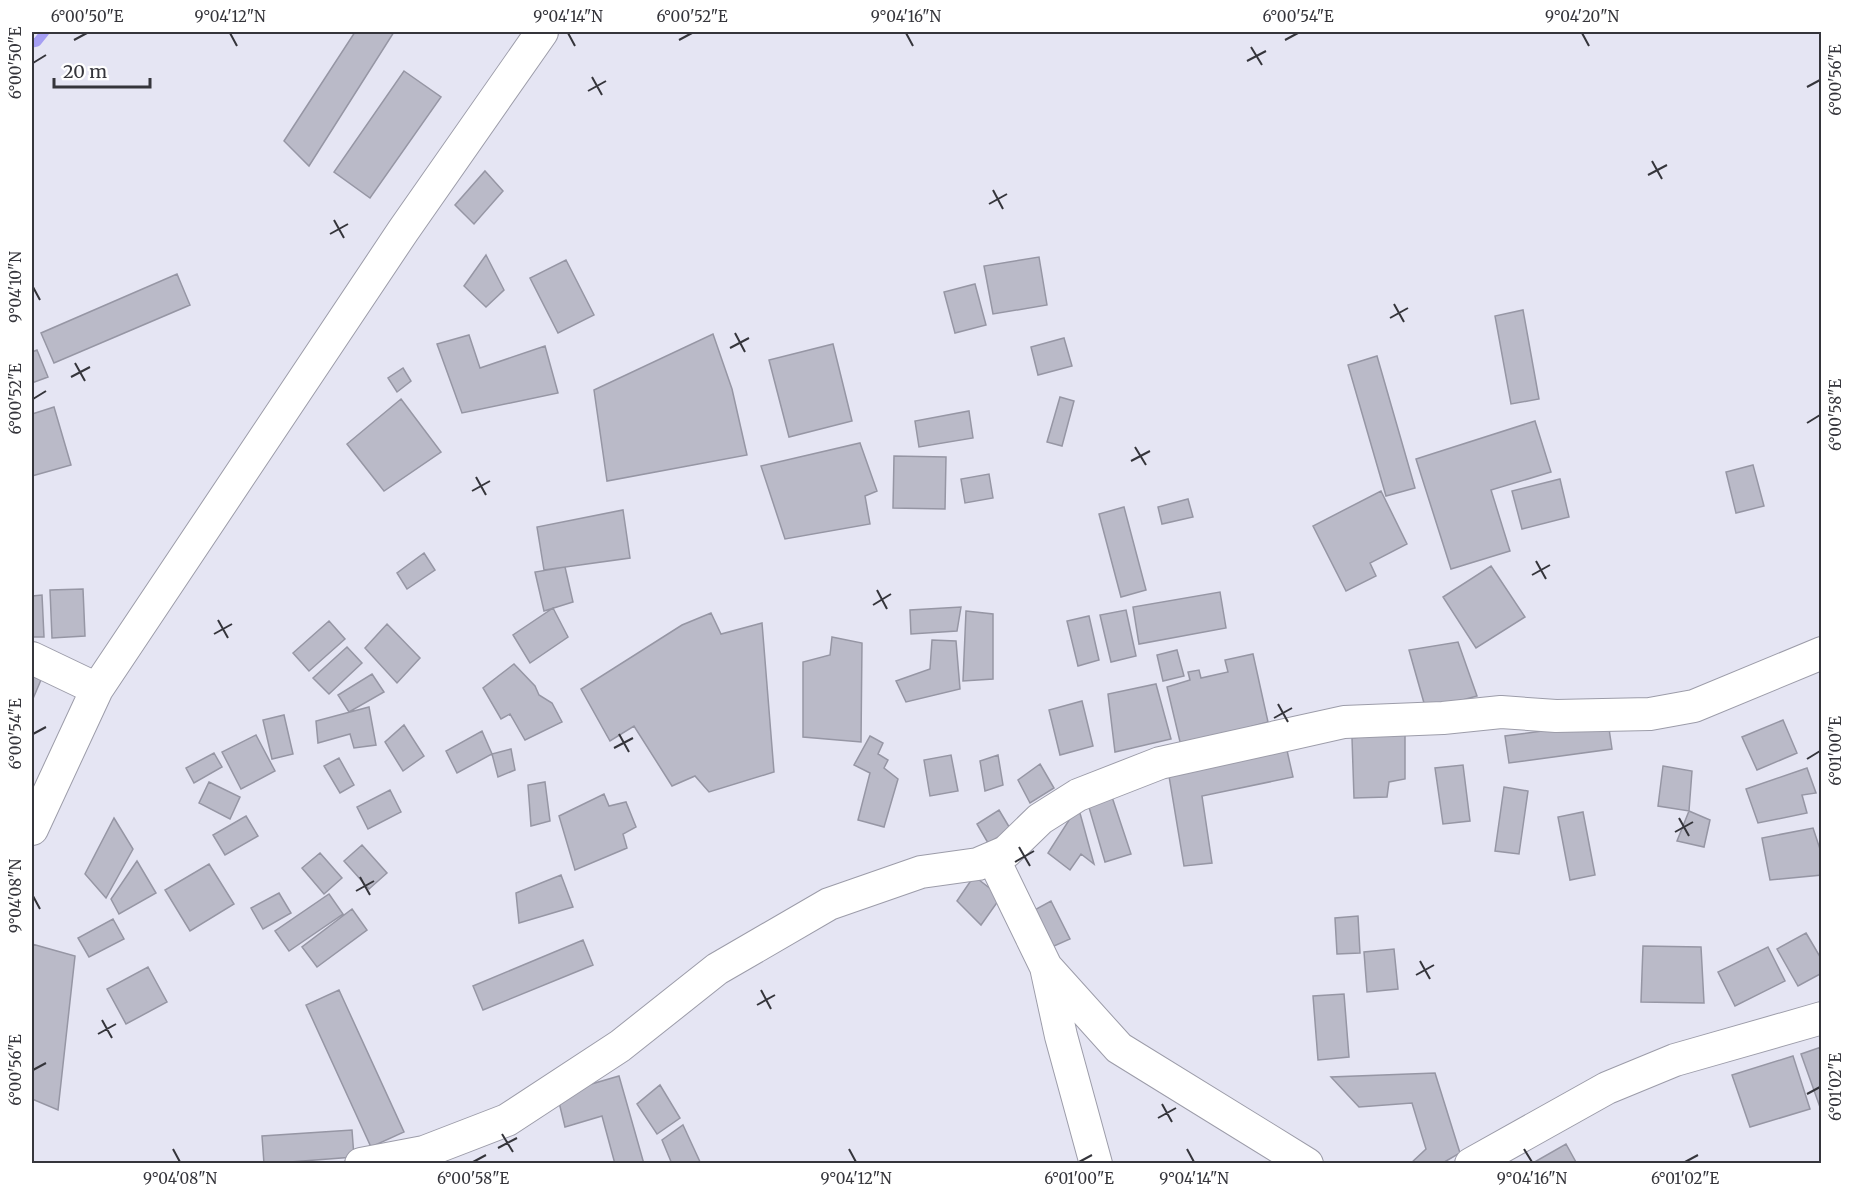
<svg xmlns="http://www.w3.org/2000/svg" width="1853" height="1195" font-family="Merriweather,serif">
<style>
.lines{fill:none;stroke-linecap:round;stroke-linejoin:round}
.stream{stroke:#a59ef3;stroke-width:9}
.building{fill:#babac8;stroke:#9696a4;stroke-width:1.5}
.minor-casing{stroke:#9c9ca9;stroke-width:34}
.minor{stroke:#fff;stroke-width:32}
.ticks{fill:none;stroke:#35353b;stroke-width:2}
.neatline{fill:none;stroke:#35353b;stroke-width:2}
.ticks-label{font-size:15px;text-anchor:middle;fill:#35353b}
</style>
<rect width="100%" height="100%" fill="#e5e5f3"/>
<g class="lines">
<path class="stream" d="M32,43L37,42L45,32"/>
</g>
<path class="building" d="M355,32H394L309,166L284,141Z
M404,71L441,97L370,198L334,172Z
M485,171L503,191L474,224L455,205Z
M486,255L504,290L486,307L464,286Z
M1039,257L1047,305L993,314L984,266Z
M566,260L594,315L558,333L530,278Z
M177,274L190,305L54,363L41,333Z
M975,284L986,325L955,333L944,292Z
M1523,310L1539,399L1511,404L1495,316Z
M713,334L732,389L747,455L607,481L594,390Z
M469,335L480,368L545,346L558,393L462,413L437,344Z
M1064,338L1072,366L1038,375L1031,347Z
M833,344L852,421L789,437L769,360Z
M37,350L48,377L32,383V352Z
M1377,356L1415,488L1386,496L1348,365Z
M403,368L411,381L397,392L388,378Z
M1060,397L1074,401L1062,446L1047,442Z
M401,399L441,452L384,491L347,444Z
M54,407L71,465L32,476V414Z
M969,411L973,438L919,447L915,421Z
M1535,421L1551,472L1491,490L1510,551L1451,569L1416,459Z
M860,443L877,491L865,496L870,524L785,539L761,466Z
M894,456L946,457L945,509L893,508Z
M1753,465L1764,506L1736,513L1726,472Z
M989,474L993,498L965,503L961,479Z
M1560,479L1569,517L1522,529L1512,491Z
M1381,491L1407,544L1370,563L1376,576L1346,591L1313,526Z
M1188,499L1193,517L1162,524L1158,507Z
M1124,507L1146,590L1121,597L1099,514Z
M623,510L630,558L544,570L537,527Z
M424,553L435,570L407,589L397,573Z
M1491,566L1525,617L1476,648L1443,597Z
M565,567L573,602L544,611L535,572Z
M83,589L85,636L52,638L50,590Z
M1220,592L1226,628L1139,644L1133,607Z
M42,595L44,637H32V596Z
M961,607L957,631L911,634L910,610Z
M553,608L568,637L530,663L513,635Z
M1126,610L1136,656L1111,662L1100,615Z
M966,611L993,614V679L963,681Z
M711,613L721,634L762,623L774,772L709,792L695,776L672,786L634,726L610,741L581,689L682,625Z
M1089,616L1099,660L1078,666L1067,621Z
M329,621L345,639L309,671L293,653Z
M387,624L420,658L397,683L365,648Z
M832,637L862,643L861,742L803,737V662L830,655Z
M932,640L956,641L960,689L906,702L896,681L930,669Z
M1458,642L1477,696L1426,710L1409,650Z
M347,647L362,663L329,694L313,678Z
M1177,650L1184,676L1163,681L1157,655Z
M1253,654L1268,722L1181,746L1167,687L1190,680L1188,672L1199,670L1201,678L1228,672L1225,660Z
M514,664L535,686L539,695L552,703L562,722L525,740L510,714L501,719L483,688Z
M372,674L384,692L349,712L338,695Z
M32,676L41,680L32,701Z
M1156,684L1171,739L1115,752L1108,694Z
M1082,701L1093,746L1060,755L1049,710Z
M369,707L376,745L354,748L350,734L318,743L316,721Z
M284,715L293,754L272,759L263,720Z
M1783,720L1797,753L1757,770L1742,737Z
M1608,722L1612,749L1509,763L1505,736Z
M404,725L424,756L403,771L385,742Z
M482,731L492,754L457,773L446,751Z
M1405,732V779L1389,782L1387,797L1354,798L1352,738Z
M256,735L275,771L241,789L222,752Z
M870,736L883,743L878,754L888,760L884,768L898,779L884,827L858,820L870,773L854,765Z
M1286,746L1293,777L1202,796L1212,863L1184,866L1169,776Z
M511,749L515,770L498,777L492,754Z
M214,753L222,767L194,783L186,768Z
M951,755L958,791L930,796L924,760Z
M998,755L1003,785L985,791L980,761Z
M339,758L354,785L340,793L324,766Z
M1040,764L1054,788L1030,803L1018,780Z
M1463,765L1470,821L1443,824L1435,768Z
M1663,766L1692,771L1689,811L1658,806Z
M1807,768L1816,793L1802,795L1807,813L1758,823L1746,789Z
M209,782L240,797L230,819L199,803Z
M545,782L550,821L531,826L528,785Z
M1504,787L1528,791L1519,854L1495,851Z
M390,790L401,812L368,829L357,807Z
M604,794L609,806L626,802L636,827L623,834L627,848L575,870L559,816Z
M1111,794L1131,854L1105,862L1088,804Z
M1078,806L1094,864L1081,854L1070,870L1048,853Z
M999,810L1011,830L988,843L977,824Z
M1689,811L1710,820L1704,847L1677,841Z
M1583,812L1595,875L1570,880L1558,817Z
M246,816L258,836L225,855L213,835Z
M114,818L133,849L106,898L85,874Z
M1813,828L1822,855V875L1770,880L1762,838Z
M362,845L387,873L369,889L344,861Z
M320,853L342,878L324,894L302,868Z
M137,861L156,893L119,914L111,899Z
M209,864L234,904L190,931L165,890Z
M561,875L573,907L519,923L516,893Z
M974,876L1001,897L981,925L957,901Z
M279,893L291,913L263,929L251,908Z
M329,894L343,914L289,951L275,931Z
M1051,901L1070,939L1045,950L1029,913Z
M352,909L367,930L317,967L302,947Z
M1358,916L1360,953L1337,954L1335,918Z
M113,919L124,939L89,957L78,938Z
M1806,933L1822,960V973L1798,986L1777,949Z
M583,940L593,965L483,1010L473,986Z
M32,944L75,956L58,1110L32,1099Z
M1643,946L1701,947L1704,1003L1641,1002Z
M1768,947L1785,981L1735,1006L1718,972Z
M1394,949L1398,989L1367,992L1364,952Z
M148,967L167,1002L126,1024L107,989Z
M339,990L404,1132L371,1147L306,1005Z
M1344,994L1349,1057L1318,1060L1313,996Z
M1821,1047L1822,1109L1821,1110L1801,1054Z
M1793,1056L1810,1109L1750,1127L1732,1075Z
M1435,1073L1460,1153L1441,1164H1410L1426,1149L1412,1103L1359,1107L1331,1077Z
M619,1076L644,1164H615L602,1116L565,1127L557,1094Z
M660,1085L680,1118L657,1134L637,1104Z
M683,1125L701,1164H672L662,1140Z
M352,1130L354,1157L264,1164L262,1136Z
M1566,1144L1577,1164H1531Z"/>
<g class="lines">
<g class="minor-casing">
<path id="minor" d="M32,658L97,689
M32,829L97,689L403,231L542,32
M993,858L1046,967L1061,1036L1096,1164
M1046,967L1119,1048L1307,1164
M361,1164L424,1152L507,1120L620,1046L717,969L829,904L921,872L978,864L1006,852L1040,819L1078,795L1160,763L1344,722L1443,718L1501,712L1556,716L1650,714L1694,706L1822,653
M1471,1164L1607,1088L1675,1060L1822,1018"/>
</g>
<use href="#minor" class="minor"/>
</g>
<path class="ticks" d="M230,33L237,46M568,33L575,46M906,33L913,46M1582,33L1589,46M74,40L87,33M679,40L692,33M1285,40L1298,33M1251,47L1262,65M1247,61L1266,51M33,63L46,55M592,77L602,95M1807,87L1820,80M588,91L606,81M1652,161L1662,179M1648,175L1667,165M993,190L1003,209M989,204L1007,194M334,220L344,238M330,234L348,224M33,287L40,300M1394,304L1404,322M1390,318L1408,308M735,333L745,352M730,348L749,338M75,363L85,381M71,377L90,367M33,399L46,391M1807,423L1820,415M1135,447L1146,465M1131,461L1150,451M476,477L486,495M472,491L490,481M1536,561L1546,579M1532,575L1550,565M877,590L887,609M873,605L891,594M218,620L228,638M214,634L232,624M1278,704L1288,722M1274,718L1292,708M33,734L46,727M619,734L629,752M614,748L633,738M1807,759L1820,751M1679,818L1689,836M1675,832L1693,822M1019,847L1030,866M1015,862L1034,851M360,877L370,895M356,891L374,881M33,896L40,909M1420,961L1430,979M1416,975L1434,965M761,990L771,1009M757,1005L775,995M102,1020L112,1038M98,1034L116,1024M33,1070L46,1063M1807,1094L1820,1087M1162,1104L1172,1122M1158,1118L1176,1108M502,1134L513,1152M498,1148L517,1138M173,1149L180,1162M849,1149L856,1162M1187,1149L1194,1162M1524,1149L1532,1162M473,1162L486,1155M1079,1162L1092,1155M1685,1162L1698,1155"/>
<rect width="1853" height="1195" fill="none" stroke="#ffffff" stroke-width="66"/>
<path d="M54 78v9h96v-9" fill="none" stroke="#35353b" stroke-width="3"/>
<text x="63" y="78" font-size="18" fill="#35353b" stroke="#ffffff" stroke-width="4.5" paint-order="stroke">20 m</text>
<rect x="33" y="33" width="1787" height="1129" class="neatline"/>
<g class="ticks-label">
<text x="87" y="22">6°00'50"E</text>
<text x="230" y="22">9°04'12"N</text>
<text x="568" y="22">9°04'14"N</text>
<text x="692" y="22">6°00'52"E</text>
<text x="906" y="22">9°04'16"N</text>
<text x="1298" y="22">6°00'54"E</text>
<text x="1582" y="22">9°04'20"N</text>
<text transform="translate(16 63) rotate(-90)" y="5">6°00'50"E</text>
<text transform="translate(1836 80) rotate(-90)" y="5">6°00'56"E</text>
<text transform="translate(16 287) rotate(-90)" y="5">9°04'10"N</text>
<text transform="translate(16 399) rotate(-90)" y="5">6°00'52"E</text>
<text transform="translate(1836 415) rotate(-90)" y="5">6°00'58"E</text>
<text transform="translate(16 734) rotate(-90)" y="5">6°00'54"E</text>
<text transform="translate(1836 751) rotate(-90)" y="5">6°01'00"E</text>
<text transform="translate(16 896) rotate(-90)" y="5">9°04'08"N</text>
<text transform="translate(16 1070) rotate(-90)" y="5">6°00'56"E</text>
<text transform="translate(1836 1087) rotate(-90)" y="5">6°01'02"E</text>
<text x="180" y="1184">9°04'08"N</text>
<text x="473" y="1184">6°00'58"E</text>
<text x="856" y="1184">9°04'12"N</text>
<text x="1079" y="1184">6°01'00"E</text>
<text x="1194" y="1184">9°04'14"N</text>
<text x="1532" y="1184">9°04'16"N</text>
<text x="1685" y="1184">6°01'02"E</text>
</g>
</svg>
